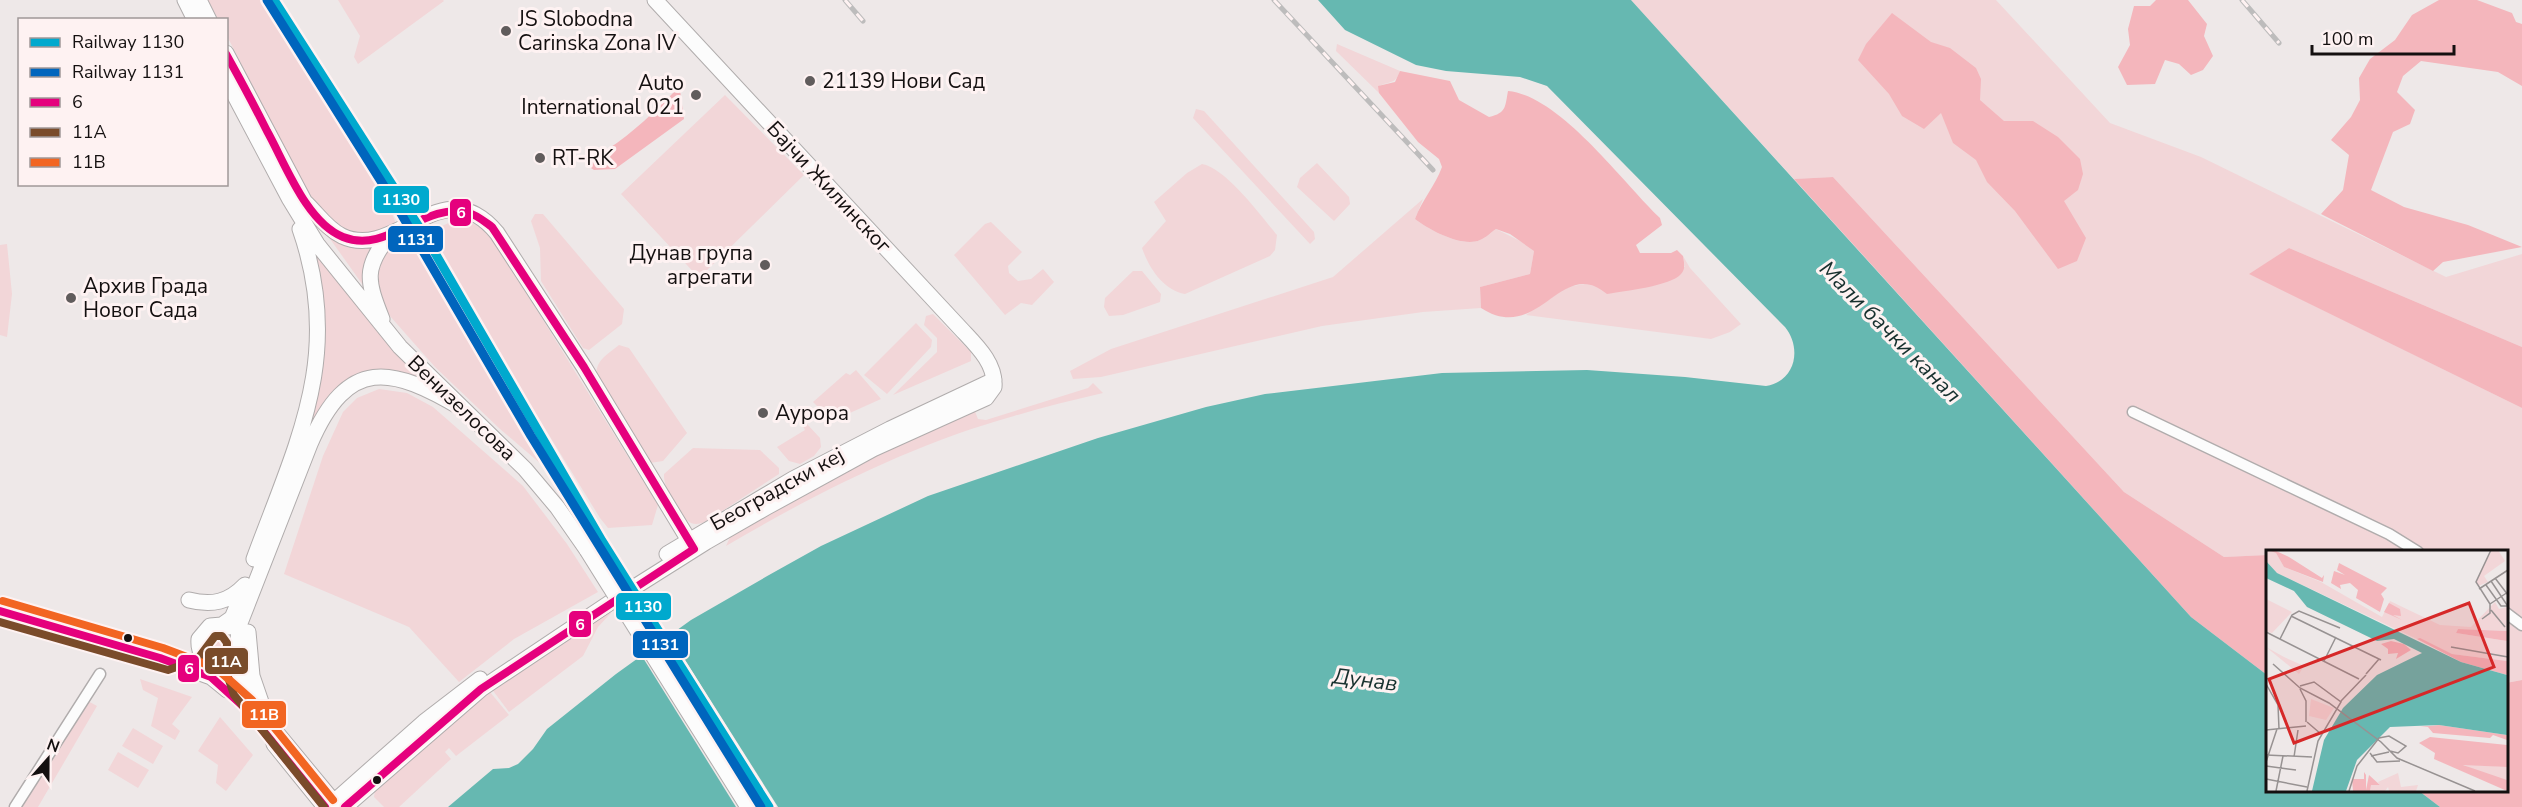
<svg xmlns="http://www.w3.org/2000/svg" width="2522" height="807" font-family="'Nunito Sans',sans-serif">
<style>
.green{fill:#f2d6d8}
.forest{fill:#f4b6bc}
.water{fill:#66b8b1}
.pier{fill:#eee8e8}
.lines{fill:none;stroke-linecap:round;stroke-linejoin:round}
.street-casing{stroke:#b0acac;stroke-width:13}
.secondary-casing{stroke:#b0acac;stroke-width:17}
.street{stroke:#fcfcfc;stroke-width:10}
.secondary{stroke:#fcfcfc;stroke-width:15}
.rail-casing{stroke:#bdbcbc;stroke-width:5}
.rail{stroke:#fef2f2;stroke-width:3;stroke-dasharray:9;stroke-linecap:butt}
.secondary-bridge-casing{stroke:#b0acac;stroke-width:17;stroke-linecap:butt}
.secondary-bridge{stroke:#fcfcfc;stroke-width:15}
.bus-1-casing{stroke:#fef2f2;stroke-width:12}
.bus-2-casing{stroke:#fef2f2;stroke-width:12}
.bus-3-casing{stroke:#fef2f2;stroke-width:12}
.bus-1{stroke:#e5007d;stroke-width:8}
.bus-2{stroke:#7a4b2a;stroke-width:8}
.bus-3{stroke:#f26522;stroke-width:8}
.rail-1-casing{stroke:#fef2f2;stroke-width:14}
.rail-2-casing{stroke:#fef2f2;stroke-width:14}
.rail-1{stroke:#00a9ce;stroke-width:9}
.rail-2{stroke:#0065bd;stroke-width:9}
.poi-dot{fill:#605c5c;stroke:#fef2f2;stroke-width:2}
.bus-dot{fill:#141010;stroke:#fef2f2;stroke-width:2}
.labels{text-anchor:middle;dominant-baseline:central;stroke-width:6;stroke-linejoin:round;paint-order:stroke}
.poi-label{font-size:21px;fill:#141010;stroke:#fef2f2;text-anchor:start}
.street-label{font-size:21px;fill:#141010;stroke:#fef2f2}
.water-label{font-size:22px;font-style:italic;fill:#17302e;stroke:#fef2f2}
.inset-road{fill:none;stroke:#979292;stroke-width:1.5}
.view{fill:#d62828;fill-opacity:0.15;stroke:#d62828;stroke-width:3}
.inset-edge{fill:none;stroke:#141010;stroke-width:3}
.line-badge{stroke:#fef2f2;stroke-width:2}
.badge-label{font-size:16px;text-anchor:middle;font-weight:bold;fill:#fff}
</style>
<rect width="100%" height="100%" fill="#eee8e8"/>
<path class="green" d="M208,0H260L390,208L396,224L358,238L337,229L311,201L227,36L226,20L218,19Z
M338,0H443L444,1L358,64L354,57L360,36Z
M1631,0H1996L2110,123L2201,157L2446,277L2522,254V347L2289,248L2250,274L2522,408V680L2506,683V552H2267V555L2224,557L2124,492L1833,177L1794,179Z
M1337,44L1400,71C1396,84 1390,81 1379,86V93L1336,51Z
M725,95L804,175L699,278L621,194Z
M1196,109L1204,111L1314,232L1315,239L1310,244L1193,118Z
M1317,163L1349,197L1350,204L1334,221L1297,187L1300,178Z
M1202,164C1226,168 1261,216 1277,235L1275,250L1270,256L1185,294C1163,290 1149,268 1142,248L1166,221L1154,202L1187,173Z
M1423,199L1415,219C1429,230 1463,248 1480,240C1486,238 1491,232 1496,229L1530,246L1534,251L1530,274L1480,287L1481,308L1423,312L1322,326L1101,377L1073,379L1070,371L1111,349L1333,277Z
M535,214H543L624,309L622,324L589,350L583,348L541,281L540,248L531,221Z
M455,220L472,223L487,230L658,505L652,525L608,528L600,518L499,354L437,245L442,226Z
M991,222L1022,252L1008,266L1009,273L1018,281L1031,279L1043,269L1054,282L1032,305L1021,303L1005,315L954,255L985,224Z
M404,231L541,464L500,429L435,367L382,307L373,267L379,253Z
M328,236L342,242L373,246L363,272L365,288Z
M311,242L423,378C360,359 333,382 305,437L319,373Z
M7,244L12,294L7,337L0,335V245Z
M1683,256L1690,268L1741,324L1730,332L1711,339L1526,315L1567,287L1685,267Z
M1133,271H1142L1161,294L1160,302L1123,315L1109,316L1104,307L1105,298Z
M933,314L971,352V361L893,395L937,352V338L924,325L926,316Z
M916,323L932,340L931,347L887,394L864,375Z
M619,345L629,348L687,433L663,461L650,463L597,377C594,361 608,354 619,345Z
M856,370L881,399L832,421L813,402L846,373L850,375Z
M1093,383L1103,393C1073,400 1043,407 1014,416C913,444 816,493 726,546L731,535L882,451L974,409L978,419L986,420L1088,388Z
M379,389L407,393L433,407L523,486L567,544L598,592L514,639L459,682L409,627L284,574L323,456L343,412L357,398Z
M807,424L820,438L821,447L814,456L800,464L789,461L777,447L805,430L803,426Z
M693,448L760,450L779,468V474L710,519C704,522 698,526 691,523C678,516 663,488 664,474Z
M607,607L611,613L598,627L583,656L509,712L491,688Z
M208 645a11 11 0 1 1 22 0a11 11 0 1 1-22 0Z
M140,679L192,697L172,724L180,731L175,740L151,726L158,698L143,690Z
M490,692L509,715L456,756L449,748L445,752L451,759L399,807H384L374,797L375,790L382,786L385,777L463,709Z
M86,700L97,706L38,807H18Z
M220,717L253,755L226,791L216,783L218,765L198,751Z
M133,728L163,746L153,764L122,746Z
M118,752L149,770L138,788L108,770Z"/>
<path class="forest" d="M2156,0H2188L2207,24L2204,36L2213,56L2203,70L2191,75L2179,64L2165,60L2155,84L2127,85L2118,67L2130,45L2128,29L2134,6H2150Z
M2439,0H2477L2512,13L2516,22L2522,24V86L2498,72L2421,61L2403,76L2397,92L2415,110L2410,124L2393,132L2371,190L2404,207L2468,225L2522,247L2443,262L2433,271L2321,214L2343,190L2349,155L2331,140L2351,117L2360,100L2359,78L2370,59L2395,40L2412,15Z
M1892,13L1931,42L1950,48L1976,68L1981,79L1980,100L2004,121H2033L2058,137L2080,159L2083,174L2078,190L2064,201L2086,238L2077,261L2058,269L2015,211L1987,182L1976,160L1953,143L1941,113L1924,129L1902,116L1889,94L1858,60L1866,44Z
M1400,71L1450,81L1459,100L1489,117C1507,113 1505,106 1508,91C1560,96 1622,182 1660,218L1662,225L1636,245L1640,253H1671L1677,250L1683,256C1684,263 1686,268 1681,274C1671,286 1624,291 1607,294C1603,291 1596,286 1591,285C1555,275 1532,341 1481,308L1480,287L1530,274L1534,251L1510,234L1496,229C1491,232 1486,238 1480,240C1463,248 1429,230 1415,219C1422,200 1435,186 1442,167L1439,159L1418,142L1379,93L1378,86L1395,82Z
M676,90H680L684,119L615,169L594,170L585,164C593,155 599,155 608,149C633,133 655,111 676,90Z
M1833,177L2124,492L2224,557L2267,555V675L2191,617L1794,179Z
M2289,248L2522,347V408L2249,274Z
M2522,680V807H2440L2419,791L2506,790V683Z"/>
<path class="water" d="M1318,0H1631L2191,617L2267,675V790L2419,791L2440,807H448L493,769L509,768L518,764L533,749L547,729L616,674L691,620L769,575L821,546L928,496L1098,438L1206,407L1265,394L1442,373L1587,370L1685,377L1766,386C1796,381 1802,348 1785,327L1547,86L1520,77L1446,71L1416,65L1345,30Z"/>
<path class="pier" d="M668,633L778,807H736L640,653Z"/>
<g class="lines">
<g class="street-casing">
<path id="street" d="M2133,412L2389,534L2418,552
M2506,613L2522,625
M15,807L100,674"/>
</g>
<g class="secondary-casing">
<path id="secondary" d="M185,0L195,20
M199,0L209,20
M226,53L309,210
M226,79L289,198L317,244L400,347L525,469L557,507L587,550
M305,202C317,213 327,229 342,236C396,262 443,167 497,233L584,367L693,547
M382,319C367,281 363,268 390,235
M667,554L793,479L890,429L994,380
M254,559C297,442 344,355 300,229
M189,600C212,606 229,602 245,585
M0,611C69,630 137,660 209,662
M222,625L232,618L238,604
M248,632L252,676L263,708
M215,664L239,699
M215,664C203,660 198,651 199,639L210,626L222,625L229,627
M183,667L211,677L227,690
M274,744L325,807
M328,807L424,722L480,679
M338,807L252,703L239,680L235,663L240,623L310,444C348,356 391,366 463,409
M345,807L481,689L614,600L706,542L767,507L873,449L986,398L994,387C996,364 977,346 962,330L655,0"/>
</g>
<use href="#street" class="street"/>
<use href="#secondary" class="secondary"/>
<g class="rail-casing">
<path id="rail" d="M845,0L863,21
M1274,0L1433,170
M2242,0L2279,43"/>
</g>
<use href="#rail" class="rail"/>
<g class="secondary-bridge-casing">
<path id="secondary-bridge" d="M587,550L748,807"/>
</g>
<use href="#secondary-bridge" class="secondary-bridge"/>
<g class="bus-1-casing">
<path id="bus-1" d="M226,54C240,79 254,105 267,131C285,163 306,222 343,237C388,255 423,201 469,213C477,215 485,222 492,227L584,367L694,549L481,689L345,807
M0,611L160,658L211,677L244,707L325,807"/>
</g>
<g class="bus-2-casing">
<path id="bus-2" d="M0,622L168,670L197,660L215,636H222L227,643L226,671L234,695L324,807"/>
</g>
<g class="bus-3-casing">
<path id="bus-3" d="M3,601L163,648L216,668L252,700L333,800"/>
</g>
<use href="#bus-1" class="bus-1"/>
<use href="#bus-2" class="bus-2"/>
<use href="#bus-3" class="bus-3"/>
<g class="rail-1-casing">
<path id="rail-1" d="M274,0L428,241L602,541L769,807"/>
</g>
<g class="rail-2-casing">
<path id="rail-2" d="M267,0L396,205L531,436L761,807"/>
</g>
<use href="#rail-1" class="rail-1"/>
<use href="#rail-2" class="rail-2"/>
</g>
<g class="poi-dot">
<circle cx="506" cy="31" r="6"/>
<circle cx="810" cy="81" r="6"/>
<circle cx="696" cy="95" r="6"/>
<circle cx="540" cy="158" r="6"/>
<circle cx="765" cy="265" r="6"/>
<circle cx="71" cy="298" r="6"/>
<circle cx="763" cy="413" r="6"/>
</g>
<g class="bus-dot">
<circle cx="128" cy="638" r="5"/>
<circle cx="377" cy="780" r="5"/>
</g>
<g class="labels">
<g class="poi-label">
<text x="518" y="19">JS Slobodna<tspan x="518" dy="24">Carinska Zona IV</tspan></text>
<text x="822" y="81">21139 Нови Сад</text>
<text x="684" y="83" text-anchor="end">Auto<tspan x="684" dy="24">International 021</tspan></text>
<text x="552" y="158">RT-RK</text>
<text x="753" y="253" text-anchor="end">Дунав група<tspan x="753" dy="24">агрегати</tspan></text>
<text x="83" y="286">Архив Града<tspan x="83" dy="24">Новог Сада</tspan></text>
<text x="775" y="413">Аурора</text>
</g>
<g class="street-label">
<text transform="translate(829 187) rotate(47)">Бајчи Жилинског</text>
<text transform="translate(462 408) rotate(44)">Венизелосова</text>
<text transform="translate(777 489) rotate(-29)">Београдски кеј</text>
</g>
<g class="water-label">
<text transform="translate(1890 332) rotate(45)">Мали бачки канал</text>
<text transform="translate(1365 680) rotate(7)">Дунав</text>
</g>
</g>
<g transform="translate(2266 550)">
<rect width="242" height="242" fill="#eee8e8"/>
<path d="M0,0L10,3L18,17L55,32L116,67L124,51L174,75L205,77L229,52L233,59L241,57V81L192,79L190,83L241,91V111L186,104L151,89L11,23L0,11ZM226,0H232L239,11L218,26L222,32L212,36L210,31ZM0,49L26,62L6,83L0,81ZM0,97L18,107L38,116L33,124ZM45,149L68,158L60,170L43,166ZM196,214L241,217V230L218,225ZM132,223L135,237L152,235L150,241H123L122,237L119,241H104L105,235H114L112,232Z" fill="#f2d6d8"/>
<path d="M1,0H8L23,7L56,28L58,25L57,32L18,17L10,3ZM73,13L121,38L115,44L118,49L114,62L90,48L92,40L84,33L74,35L75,39L65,33L68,21L79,25L71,20ZM123,53L134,59L135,66L127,65L136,70L118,62ZM192,79L241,81V91L190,83ZM154,88L186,104L241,111V125L195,112L151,89ZM125,91L138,94L145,100L130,109L132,103L122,104V99L115,94ZM173,175L241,185V190L227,185L224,188L167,183L162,177H154ZM164,187L241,195V217L197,215L241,230V241L168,209L169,203L153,193ZM98,222L100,225V240L103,225L114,235H105L104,241H87L86,229H98Z" fill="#f4b6bc"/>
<path d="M0,11L11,23L195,112L241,125V185L173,175L124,177L91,210L80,241H46L58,190L77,158L111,125L156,103L128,89L111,91L41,57L28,41L0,28Z" fill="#66b8b1"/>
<path class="inset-road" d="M229,28L242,45M225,31L241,55M220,35L235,56H242M213,39L242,20M224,54L210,32L225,0M224,54L242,42M225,60L239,77M25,66L115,110M216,69L224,63V54M0,82L93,129M14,89L26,65L33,61L74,78M185,97L242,107M58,111L70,87M7,114L34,138L63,153L115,192L131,208L209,241M100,124L113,109M0,134L12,155L13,179M34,136L48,132L75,152L52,191L41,241M34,139L40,151V172M75,151L100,125M41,172L55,184M0,180L40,176M104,203L111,212L134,211M0,205L46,207M105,206L123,202M28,207L32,180M0,212L11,179M0,216L30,220M0,229L41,237M10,241L17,206M83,241L91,216L113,188L123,186L140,196L132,203L124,201"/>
<path class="view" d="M203,53L228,117L28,193L3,129Z"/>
<rect width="242" height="242" class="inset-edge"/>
</g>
<g class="line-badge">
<rect x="373" y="185" width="57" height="29" rx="6" fill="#00a9ce"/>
<rect x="449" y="198" width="23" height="29" rx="6" fill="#e5007d"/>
<rect x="387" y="225" width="57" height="28" rx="6" fill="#0065bd"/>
<rect x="615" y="592" width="57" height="29" rx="6" fill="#00a9ce"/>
<rect x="568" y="610" width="24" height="28" rx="6" fill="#e5007d"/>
<rect x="632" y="630" width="57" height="29" rx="6" fill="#0065bd"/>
<rect x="204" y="647" width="45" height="28" rx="6" fill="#7a4b2a"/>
<rect x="177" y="654" width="23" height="29" rx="6" fill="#e5007d"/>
<rect x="241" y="700" width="46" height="29" rx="6" fill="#f26522"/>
</g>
<g class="badge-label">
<text x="401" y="205">1130</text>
<text x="461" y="218">6</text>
<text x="416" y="245">1131</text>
<text x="643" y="612">1130</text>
<text x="580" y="630">6</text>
<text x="660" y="650">1131</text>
<text x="226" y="667">11A</text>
<text x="189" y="674">6</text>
<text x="264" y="720">11B</text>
</g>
<rect x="18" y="18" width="210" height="168" fill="#fef2f2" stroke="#a09898" stroke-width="1.5"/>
<rect x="30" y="38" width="30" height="9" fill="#00a9ce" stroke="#a09898" stroke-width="1.5"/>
<text x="72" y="48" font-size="18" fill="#141010">Railway 1130</text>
<rect x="30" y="68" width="30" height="9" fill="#0065bd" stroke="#a09898" stroke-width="1.5"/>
<text x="72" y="78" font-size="18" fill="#141010">Railway 1131</text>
<rect x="30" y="98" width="30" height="9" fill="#e5007d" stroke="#a09898" stroke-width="1.5"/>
<text x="72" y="108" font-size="18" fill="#141010">6</text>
<rect x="30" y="128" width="30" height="9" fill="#7a4b2a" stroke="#a09898" stroke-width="1.5"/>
<text x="72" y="138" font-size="18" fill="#141010">11A</text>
<rect x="30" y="158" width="30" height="9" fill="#f26522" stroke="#a09898" stroke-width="1.5"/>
<text x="72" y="168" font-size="18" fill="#141010">11B</text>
<g transform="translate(48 759) rotate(21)" stroke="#fef2f2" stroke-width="4.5" paint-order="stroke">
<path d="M0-4.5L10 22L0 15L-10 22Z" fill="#141010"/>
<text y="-9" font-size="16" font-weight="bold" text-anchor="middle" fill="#141010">N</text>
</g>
<path d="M2312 45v9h142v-9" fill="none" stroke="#141010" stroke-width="3"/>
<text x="2321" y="45" font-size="18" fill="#141010" stroke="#fef2f2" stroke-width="4.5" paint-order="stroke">100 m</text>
</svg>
